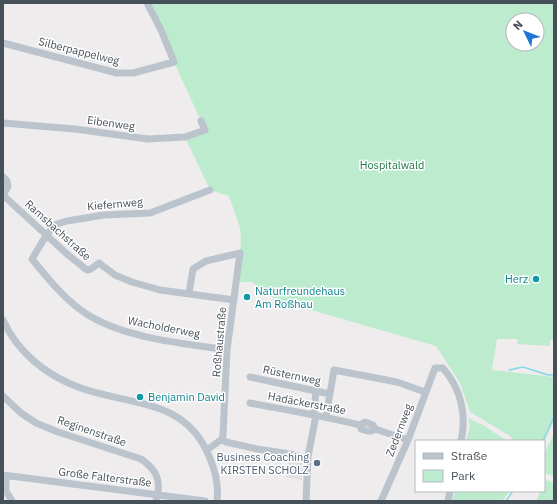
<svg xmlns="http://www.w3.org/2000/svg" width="557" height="504" font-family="'IBM Plex Sans',sans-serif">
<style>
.education{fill:#e0dede}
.green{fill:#bceccd;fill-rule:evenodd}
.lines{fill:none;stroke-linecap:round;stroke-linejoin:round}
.stream{stroke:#8ad6e8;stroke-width:1.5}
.minor{stroke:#bbc4cc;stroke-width:7}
.culture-dot{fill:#0f9aa8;stroke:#fff;stroke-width:1.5}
.service-dot{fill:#5c6f8a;stroke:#fff;stroke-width:1.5}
.labels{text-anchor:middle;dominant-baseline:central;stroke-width:3;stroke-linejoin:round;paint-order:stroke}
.street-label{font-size:11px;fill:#465059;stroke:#fff}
.park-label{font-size:11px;fill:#1a7746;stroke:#fff}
.culture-label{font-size:11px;fill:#0d838f;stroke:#fff;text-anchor:start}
.service-label{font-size:11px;fill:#4e5e75;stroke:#fff;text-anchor:end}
</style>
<rect width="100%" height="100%" fill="#efeced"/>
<path class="education" d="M301,459L304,460L302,480L286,477L289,460L298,461Z"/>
<path class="green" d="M147,3H554V340H550V346L517,344L518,339H497L492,370L554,377V420L544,441H514L510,436L470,412L460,383L436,346L280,301L259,290L253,282H237L241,241L240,228L229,196L210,190L185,137L205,131L201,121ZM513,20H537V44H513Z
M468,418L485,426L507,441H466L470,426Z
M554,434V476L544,473V454Z
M546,480L554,483V501H536L541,491H544V484Z
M455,491H510L502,501H452Z"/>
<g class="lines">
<path class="stream" d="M509,370L523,367L548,375H554
M543,441L554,417
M506,501L513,491"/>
<path class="minor" d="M3,43L117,73H133L174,62L161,30L147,3
M3,123L75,129L148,139L185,137L205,130L201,121
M3,177L7,181L8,187L5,191L4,196L67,254L87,270L91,269L99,263L115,275L132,282L160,290L234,300
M210,190L150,213L104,215L67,221L57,224L47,234L32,259C49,280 66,301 88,315C127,339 183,343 227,350
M189,293L193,269L206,261L240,253L227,350L223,435L222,439L207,450
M3,320C17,352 46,375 78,387C128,406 185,397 209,456C215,470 219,486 217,501
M250,377L330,394
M3,396L21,413L36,423L58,432L141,459C157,470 162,481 156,501
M250,403C287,410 323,416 360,425L365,422L373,425L375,429L408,440
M326,417L334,370L397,382L425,392
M360,425L361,429C367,431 370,433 375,429
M222,439L226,442L257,449L296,455
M3,475L205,501
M6,476V491L12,501
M306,501L308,456L315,421L314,412L316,391
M381,501L408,440L435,368H443C461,389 467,415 461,441
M448,501L450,491"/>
</g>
<g class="culture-dot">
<circle cx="536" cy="279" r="4"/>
<circle cx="247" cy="297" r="4"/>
<circle cx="140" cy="397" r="4"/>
</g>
<circle class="service-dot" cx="317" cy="463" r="4"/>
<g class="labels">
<g class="street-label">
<text transform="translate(79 51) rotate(14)">Silberpappelweg</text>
<text transform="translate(111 123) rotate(8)">Eibenweg</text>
<text transform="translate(115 204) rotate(-5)">Kiefernweg</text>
<text transform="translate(58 230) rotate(42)">Ramsbachstraße</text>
<text transform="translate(164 327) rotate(11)">Wacholderweg</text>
<text transform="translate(219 342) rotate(-85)">Roßhaustraße</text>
<text transform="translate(292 375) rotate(12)">Rüsternweg</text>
<text transform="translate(307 403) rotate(11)">Hadäckerstraße</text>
<text transform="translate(399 430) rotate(-69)">Zedernweg</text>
<text transform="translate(92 431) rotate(19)">Reginenstraße</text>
<text transform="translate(105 477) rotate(7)">Große Falterstraße</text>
</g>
<g class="park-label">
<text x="392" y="165">Hospitalwald</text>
</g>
<g class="culture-label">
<text x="528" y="279" text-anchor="end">Herz</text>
<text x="255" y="291">Naturfreundehaus<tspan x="255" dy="13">Am Roßhau</tspan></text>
<text x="148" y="397">Benjamin David</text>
</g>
<g class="service-label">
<text x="309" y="457">Business Coaching<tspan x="309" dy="13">KIRSTEN SCHOLZ</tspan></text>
</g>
</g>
<rect width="557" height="504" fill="none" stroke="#465059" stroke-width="8"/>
<rect x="415" y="440" width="130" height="52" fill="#ffffff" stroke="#b5b9bd"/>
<rect x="423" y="453" width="20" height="6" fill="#bbc4cc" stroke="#b5b9bd"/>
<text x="451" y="460" font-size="12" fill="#465059">Straße</text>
<rect x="423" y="470" width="20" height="12" fill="#bceccd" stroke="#b5b9bd"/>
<text x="451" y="480" font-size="12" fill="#465059">Park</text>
<g transform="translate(525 32) rotate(313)"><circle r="19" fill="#ffffff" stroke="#b5b9bd"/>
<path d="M0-3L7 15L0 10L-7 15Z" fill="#2074d6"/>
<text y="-6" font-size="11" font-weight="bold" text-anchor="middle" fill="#465059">N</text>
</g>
</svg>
